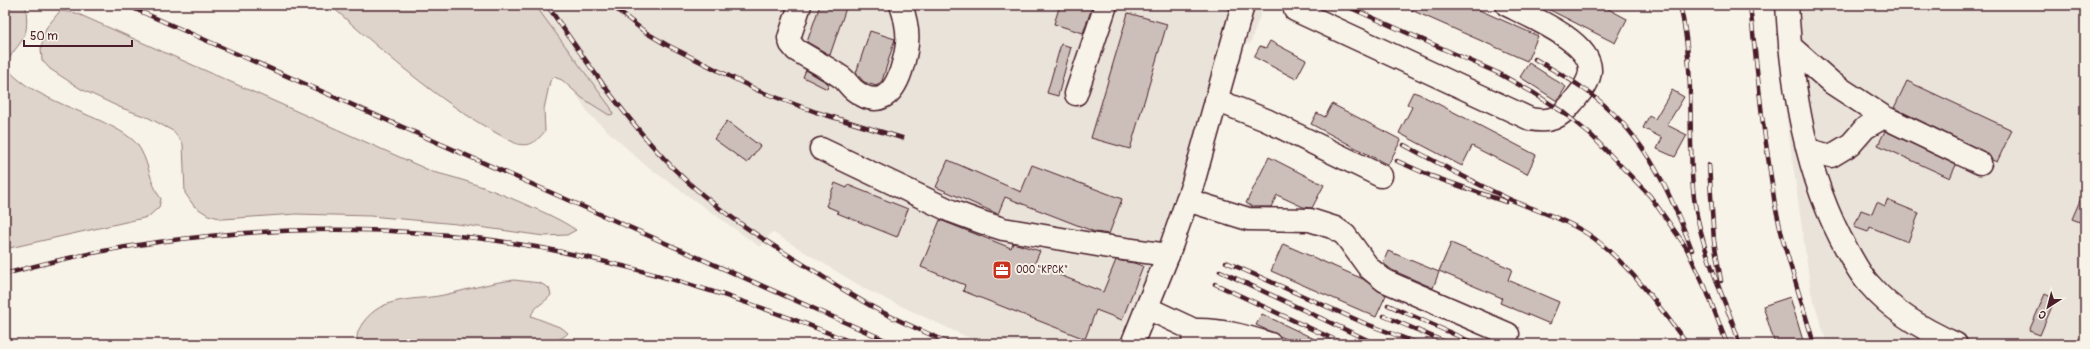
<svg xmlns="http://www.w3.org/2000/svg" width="2090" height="349" font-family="Pangolin,sans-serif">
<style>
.built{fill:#eae3da}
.green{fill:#ded4cc;stroke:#947a7c}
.building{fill:#ccbfb9;stroke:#4a1f2b}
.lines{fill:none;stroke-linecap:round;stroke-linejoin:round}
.minor-casing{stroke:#4a1f2b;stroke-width:25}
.major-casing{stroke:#4a1f2b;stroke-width:25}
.minor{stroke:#f7f3e8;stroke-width:22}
.major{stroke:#f7f3e8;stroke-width:22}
.rail-casing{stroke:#4a1f2b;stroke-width:4.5}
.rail{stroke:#f7f3e8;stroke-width:3;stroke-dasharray:9;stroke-linecap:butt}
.labels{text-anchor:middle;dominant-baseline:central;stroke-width:4;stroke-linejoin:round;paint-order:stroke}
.poi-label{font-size:10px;fill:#4a1f2b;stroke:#f7f3e8;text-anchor:start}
</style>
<rect width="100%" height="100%" fill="#f7f3e8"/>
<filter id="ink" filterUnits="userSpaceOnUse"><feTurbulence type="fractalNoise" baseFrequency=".025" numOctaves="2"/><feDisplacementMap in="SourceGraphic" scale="8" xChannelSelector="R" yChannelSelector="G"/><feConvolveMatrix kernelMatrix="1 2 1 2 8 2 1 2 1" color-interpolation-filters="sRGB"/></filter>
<g filter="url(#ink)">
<path class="built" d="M519,5H1264L1250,44L1224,39L1168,225L1117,344H982L867,290L772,232L760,247L645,165L589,114Z
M1776,5H2085V344H1827L1811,292L1787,122Z"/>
<path class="green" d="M5,5H26C26,14 28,25 25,34C20,48 9,51 7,68C25,92 73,108 101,121C113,127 128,134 137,144C149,160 149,182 161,199L159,207L148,217L5,249Z
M330,5H535L611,108L613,114L609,115L582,98L562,80L554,77L550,81L544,109L545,131C537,141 531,147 517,144C448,110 388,56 330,5Z
M60,11L76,13L433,172C467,180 498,192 529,206C546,213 561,220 576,230L567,235L544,236L457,224L370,216L296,214L223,219L208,215L194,206L185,193L183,144L173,131L149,118L119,107L81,89L50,69L42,60L41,48L46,28Z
M514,280L540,283L549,288L551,295C545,303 534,306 531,316L562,328L568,333C556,347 528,338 511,344H359C355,336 358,331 362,324C383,293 417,302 448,294C471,289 492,282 514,280Z"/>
<path class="building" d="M820,5H847L830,55L807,42Z
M1060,5H1093L1083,33L1054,24Z
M1400,5H1468L1538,36L1527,61Z
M1540,5H1601L1627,19L1615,43Z
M1128,13L1167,24L1130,149L1091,138Z
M870,31L895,39L882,81L876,86L864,82L856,73Z
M1270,41L1306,60L1296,79L1254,57L1260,46L1266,48Z
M1061,44L1071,47L1058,96L1047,93Z
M1529,63L1566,87L1557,101L1520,77Z
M806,70L829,84L827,89L803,77Z
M1907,81L2012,130L1997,162L1992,160L1985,152L1894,108Z
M1672,90L1684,97L1667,125L1687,135L1675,157L1657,149L1662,138L1643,128L1649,116L1655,119Z
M1413,92L1419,94L1536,155L1527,174L1472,146L1462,166L1399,133L1412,107L1407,104Z
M1332,104L1401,140L1388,165L1311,124L1317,113L1325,117Z
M727,121L760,146L747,163L714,139Z
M1885,131L1956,165L1950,178L1878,145Z
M1269,157L1324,185L1312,208L1303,207L1277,195L1271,207H1253L1246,203Z
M948,160L1021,192L1032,165L1122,199L1109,234L1095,232L1005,197L998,214L936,187Z
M835,183L847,188L848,185L908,209L897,237L837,213L838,211L826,206Z
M2085,189V224L2072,219Z
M1887,200L1919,213L1908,242L1870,227L1868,232L1854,227L1861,210L1872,214L1877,202L1885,206Z
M940,220L1011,248L1013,243L1040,251L1034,265L1103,292L1116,260L1134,263L1143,266L1122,320L1096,310L1085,339L963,291L965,285L921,267Z
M1451,243L1512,269L1508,280L1559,302L1550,324L1500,303L1502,298L1439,271Z
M1283,244L1363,279L1386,295L1376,317L1271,271Z
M1388,251L1439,272L1433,288L1392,270L1383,263Z
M2045,294L2055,299L2040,335L2029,331Z
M1790,297L1804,344H1775L1763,306Z
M1262,314L1325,344H1297L1256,325Z"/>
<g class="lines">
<g class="minor-casing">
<path id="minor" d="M800,5L789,38L791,44L796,50C811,59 827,67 841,77C846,80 849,86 854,90C878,109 893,95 901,71C909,45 910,31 901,5
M1787,5C1792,88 1805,176 1847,250C1854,262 1860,275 1870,285C1893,312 1924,330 1956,344
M1295,10L1530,119C1550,123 1560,118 1572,103C1580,93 1589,84 1590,71C1592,42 1529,16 1507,5
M1790,46L1832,83L1884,117L1980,163
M1076,94L1106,5
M1216,100L1266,120L1381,176
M821,149L951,211L981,222L1003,229L1103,246L1168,255
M1808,150L1831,156L1851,144L1865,128L1884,117
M1187,200L1248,219L1310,220L1335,228L1345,235L1369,268L1385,281L1508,334
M1147,308L1194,330L1193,344
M1194,330C1220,329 1245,336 1270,344"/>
</g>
<g class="major-casing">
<path id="major" d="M1132,344L1168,255L1193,183L1243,5"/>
</g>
<use href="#minor" class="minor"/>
<use href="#major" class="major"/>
<g class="rail-casing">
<path id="rail" d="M126,5L894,344
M547,5C585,60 626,120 673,168C713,208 762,239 809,268C833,283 857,299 882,312C905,324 928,333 951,344
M611,5L645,32L667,45L759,91L816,112L902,138
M1344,5L1498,73L1532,92L1564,113L1592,136L1650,196L1686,247L1706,290
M1680,5C1695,68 1688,126 1693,189C1697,233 1714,274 1729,314
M1750,5L1762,116L1775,205L1784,244L1814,344
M1535,59C1551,69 1569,78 1584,89C1642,130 1668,186 1692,250
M1404,145C1438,163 1472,182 1507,198C1536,211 1570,220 1595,239C1632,268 1660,307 1687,344
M1397,161L1431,176L1506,202
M1709,165L1714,241L1721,281
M1226,262L1364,323L1420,344
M1220,271L1376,344
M5,274C185,223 399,215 581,256C675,277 767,307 856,344
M1215,284L1344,344
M1704,284L1727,344
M1388,305L1476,344
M1728,310L1740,344
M1384,316L1450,344"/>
</g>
<use href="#rail" class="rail"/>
</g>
</g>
<defs>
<g id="office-square" transform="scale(1)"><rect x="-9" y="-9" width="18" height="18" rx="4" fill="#c8321e" stroke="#f7f3e8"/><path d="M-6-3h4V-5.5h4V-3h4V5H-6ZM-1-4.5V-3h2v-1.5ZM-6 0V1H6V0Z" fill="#fff"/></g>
</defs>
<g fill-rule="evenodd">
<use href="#office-square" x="1002" y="270"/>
</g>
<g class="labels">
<g class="poi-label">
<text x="1016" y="270">ООО "КРСК"</text>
</g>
</g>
<rect width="2090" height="349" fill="none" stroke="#f7f3e8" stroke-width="20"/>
<rect x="10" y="10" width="2070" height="329" fill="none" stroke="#4a1f2b" stroke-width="1.5" filter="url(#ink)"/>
<g transform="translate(2048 307) rotate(216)" stroke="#f7f3e8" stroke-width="3" paint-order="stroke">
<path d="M0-3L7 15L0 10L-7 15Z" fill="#4a1f2b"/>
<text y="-6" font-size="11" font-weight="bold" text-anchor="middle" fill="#4a1f2b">С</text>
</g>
<path d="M24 40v6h108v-6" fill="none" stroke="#4a1f2b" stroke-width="2"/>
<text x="30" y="40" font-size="12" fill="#4a1f2b" stroke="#f7f3e8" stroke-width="3" paint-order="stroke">50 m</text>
</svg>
